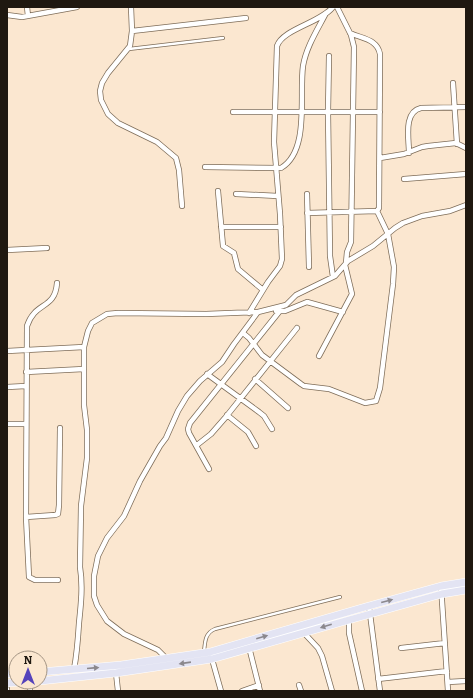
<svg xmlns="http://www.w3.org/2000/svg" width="473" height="698" font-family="Bitter,serif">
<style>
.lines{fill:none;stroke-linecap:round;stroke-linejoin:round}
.lane-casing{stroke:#7e6d59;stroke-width:4}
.street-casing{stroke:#7e6d59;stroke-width:6}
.primary-casing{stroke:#fff;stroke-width:8}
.lane{stroke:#fff;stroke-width:2.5}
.street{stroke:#fff;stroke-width:4.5}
.primary{stroke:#e3e4f3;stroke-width:7}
.oneway{fill:#8b888d}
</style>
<rect width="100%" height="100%" fill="#fbe7d0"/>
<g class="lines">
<g class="lane-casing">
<path id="lane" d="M129,49L223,38
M204,652C205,642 205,633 215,629L340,597"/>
</g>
<g class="street-casing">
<path id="street" d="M27,7L28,16
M131,7L132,31L130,46L108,73L102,83L100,91L101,100L108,114L118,123L157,142L176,158L179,170L182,206
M337,7L351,35L354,47L351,242L347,252L346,263
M7,15L22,17L77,7
M132,31L246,18
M329,56L328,112L330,256L333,277
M453,83L457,144
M233,112H380
M409,153C409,139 403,112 421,108L466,107
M380,158L404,154L422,147L428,146L456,143L466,148
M205,167L281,168C310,151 299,95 303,66C306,48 316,32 325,15
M404,179L466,174
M218,191L223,246L234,253L238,269L263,290
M236,194L278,196
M307,194L309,267
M307,213L377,211L379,208L380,54C377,39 363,39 350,33
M221,227H281
M7,250L47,248
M57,283C55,310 35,301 27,326L26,517L29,577L35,580H58
M276,311H285L307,302L343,312
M249,313L268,282L280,266L282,259L280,214L274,142L277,46C283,29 320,23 333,7
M243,333L249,338L262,355L301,384L304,386L329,389L365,403L376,401L380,388L393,284L394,267L388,234L377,211
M7,351L84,347
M319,356L352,294L345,265
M26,372L84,369
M207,374L259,412L264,416L272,429
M255,379L288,408
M7,387L26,386
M227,415L248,432L256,446
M7,424H26
M197,445L211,434L225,418L297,328
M209,469L189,433L188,429L190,423L279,312
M26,517L55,515L58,514L59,505L60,428
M441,586L448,691
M369,606L380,691
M349,620V633L362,691
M304,633L318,648L322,656L332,691
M249,647L260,691
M401,648L445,643
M210,652L221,691
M167,659L158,650L124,634L107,621L97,605L94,596V576L98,556L107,538L124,516L140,481L160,446L166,438L178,411L187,396L200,381L222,362L234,344L258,312L286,305L296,295L335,276L348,261L373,246L395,228L403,223L422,216L450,211L466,205
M74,669C77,654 78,639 79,623C81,604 83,586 80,567L81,506L87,458V430L84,405V347L88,331L92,323L107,314L118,313L206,314L258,312
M116,673L118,691
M378,679L447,671
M30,682V691
M448,682L466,681
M299,685L301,691
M7,689V691
M242,691L259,685"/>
</g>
<g class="primary-casing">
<path id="primary" d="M40,672L121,665L210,652L365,607L441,586L466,582
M7,674L16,673
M40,681L116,673L212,659L349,620L442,594L466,590
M7,683L22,682"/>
</g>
<use href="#lane" class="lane"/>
<use href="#street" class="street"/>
<use href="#primary" class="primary"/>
</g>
<defs><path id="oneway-solid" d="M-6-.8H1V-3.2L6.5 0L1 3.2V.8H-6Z"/></defs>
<g class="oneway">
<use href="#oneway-solid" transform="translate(387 601) rotate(-15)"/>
<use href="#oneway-solid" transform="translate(326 626) rotate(163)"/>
<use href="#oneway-solid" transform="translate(262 637) rotate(-16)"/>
<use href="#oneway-solid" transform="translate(185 663) rotate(172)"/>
<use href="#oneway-solid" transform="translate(93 668) rotate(-5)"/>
</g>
<rect width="473" height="698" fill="none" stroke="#1f1810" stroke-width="16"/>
<g transform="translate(28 670)"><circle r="19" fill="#fbe7d0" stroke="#a39483"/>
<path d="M0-3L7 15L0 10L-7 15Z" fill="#5543bb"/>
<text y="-6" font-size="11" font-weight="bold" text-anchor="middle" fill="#1f1810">N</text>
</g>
</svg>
